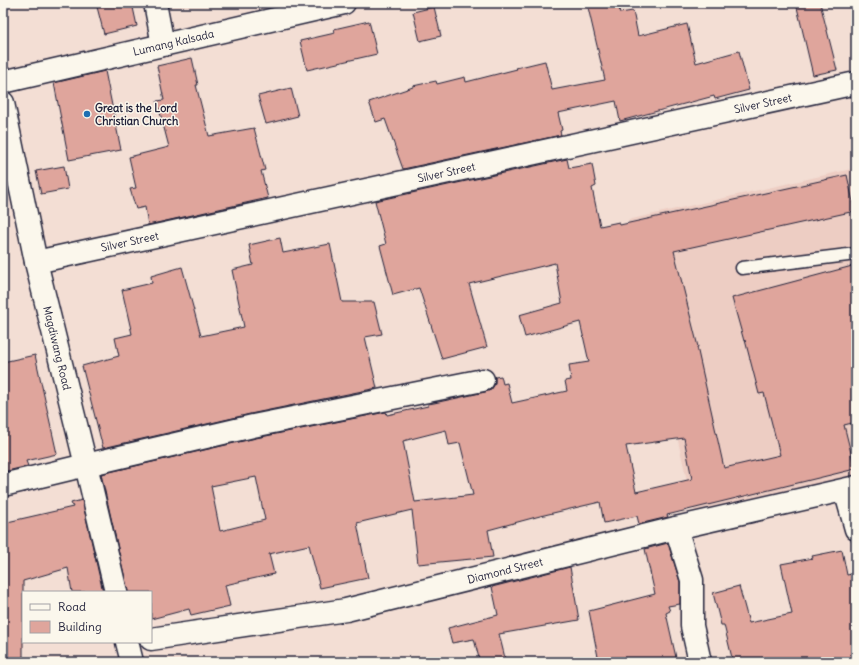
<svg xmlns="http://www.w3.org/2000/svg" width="859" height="665" font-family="Delius,sans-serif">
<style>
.built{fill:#edcdc3}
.building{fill:#dfa59c;stroke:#22223b;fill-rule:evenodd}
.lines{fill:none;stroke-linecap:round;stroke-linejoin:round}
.lane-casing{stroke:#22223b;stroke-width:15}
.street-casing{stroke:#22223b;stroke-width:25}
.secondary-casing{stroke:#22223b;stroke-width:25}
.lane{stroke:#fbf7ec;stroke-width:12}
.street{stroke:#fbf7ec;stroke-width:22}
.secondary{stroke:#fbf7ec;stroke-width:22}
.poi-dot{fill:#1f6fb2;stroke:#fbf7ec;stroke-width:1.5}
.labels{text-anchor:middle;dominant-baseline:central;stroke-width:3;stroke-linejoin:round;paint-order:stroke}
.street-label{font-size:11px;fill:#22223b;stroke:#fbf7ec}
.poi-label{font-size:11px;font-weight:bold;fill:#22223b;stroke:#fbf7ec;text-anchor:start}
</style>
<rect width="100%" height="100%" fill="#f3ded4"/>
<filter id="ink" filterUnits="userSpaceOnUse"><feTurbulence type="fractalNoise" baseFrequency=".025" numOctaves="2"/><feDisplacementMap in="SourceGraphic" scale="8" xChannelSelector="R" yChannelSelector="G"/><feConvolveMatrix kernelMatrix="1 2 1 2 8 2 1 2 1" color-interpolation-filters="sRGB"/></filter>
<g filter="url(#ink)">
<path class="built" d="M856,168V478L695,516L628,220Z"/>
<path class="building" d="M96,3H132L137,26L104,34Z
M587,3H618L620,13L633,11L638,36L687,24L696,63L739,51L749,90L715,99L714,96L620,121L616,101L558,113L562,130L560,131L561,135L403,169L385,119L376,122L369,102L413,87V86L436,81L437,84L465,77L466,82L517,69L516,68L545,61L552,90L605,80Z
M796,3H820L837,70L813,75Z
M434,7L441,36L420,41L413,12Z
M369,21L377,54L307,70L300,41L335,33L334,29Z
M192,58L198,85H196L209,136L254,128L265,170L261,171L268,198L148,225L145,207L136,209L130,189L136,188L129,157L169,147L157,101L164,100L157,66Z
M105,71L121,150L69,160L54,83Z
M291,88L298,116L266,124L258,96Z
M567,159L569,168L592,164L596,186L592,188L600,226L619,222L620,225L847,175L855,211L674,251L698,347H697L724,468L780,455L764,393L759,394L745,340L744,341L732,298L856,265V422L844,425L855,469L667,515L668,517L639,524L637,516L604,523L600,502L540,516L488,530L493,557L418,564L412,510L357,523L368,578L320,588L309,545L269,554L274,574L225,585L230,606L191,615L189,609L151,619V592H128L101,474L256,438L386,412L387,415L428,406V404L434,403L485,392L491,390L495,384V377L501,376L503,384L507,383L512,403L567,391L565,381L571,380L569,365L589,362L580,322L525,337L519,315L562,303L555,263L469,284L487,347L442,359L419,288L393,295L380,246L386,244L375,201ZM446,430L449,445L460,443L473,495L415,502L403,441ZM684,438L692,479L636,492L626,446ZM256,477L265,520L220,531L211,486Z
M64,166L68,189L41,194L36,171Z
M280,238L283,253L330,244L342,302H374L382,334L365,337L377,388L250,414L103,448L82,366L119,356L115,338L132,334L122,290L152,283L151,276L182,267L201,336L244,327L232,270L253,265L249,245Z
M35,355L57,454L26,461L28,466L3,472V362Z
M82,500L103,592H72L68,568L23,581V662H3V523L73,507L71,503Z
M668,543L680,582V604L668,606L670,611L666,613L677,662H599L589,611L655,594L645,549Z
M842,550L847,575L852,574L856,591V662H733L724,625H721L713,593L739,586L749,623L792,614L781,564L813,558L812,556Z
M570,567L579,620L499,634L506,662H480L474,639L452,643L448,628L498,615L492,587Z"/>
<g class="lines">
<g class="lane-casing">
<path id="lane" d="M742,268L856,254"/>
</g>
<g class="street-casing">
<g id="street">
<path d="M155,3L163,45"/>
<path id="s1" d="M3,82L344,3"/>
<path id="s2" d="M36,262L856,83"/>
<path d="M845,490L856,529"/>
<path d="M676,528L692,580V626L700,662"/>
<path d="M116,592L86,465L253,426L483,380"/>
<path id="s3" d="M151,639L346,610L676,528L856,487"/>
<path d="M127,642L132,662"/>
</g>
</g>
<g class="secondary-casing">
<g id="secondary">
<path id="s4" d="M3,103L36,262L86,465L3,485"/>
</g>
</g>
<use href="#lane" class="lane"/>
<use href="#street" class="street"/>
<use href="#secondary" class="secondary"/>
</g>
</g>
<circle class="poi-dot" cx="87" cy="114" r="4"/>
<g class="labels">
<g class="street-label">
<text stroke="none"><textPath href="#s1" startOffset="175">Lumang Kalsada</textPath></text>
<text stroke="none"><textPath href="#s2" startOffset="744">Silver Street</textPath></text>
<text stroke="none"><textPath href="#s2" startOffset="420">Silver Street</textPath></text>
<text stroke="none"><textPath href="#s2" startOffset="96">Silver Street</textPath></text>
<text stroke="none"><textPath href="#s4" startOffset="251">Magdiwang Road</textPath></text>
<text stroke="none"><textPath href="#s3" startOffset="361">Diamond Street</textPath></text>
</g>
<g class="poi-label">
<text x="95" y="108">Great is the Lord<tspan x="95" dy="13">Christian Church</tspan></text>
</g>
</g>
<rect width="859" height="665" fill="none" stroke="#fbf7ec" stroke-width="16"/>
<rect x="8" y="8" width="843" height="649" fill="none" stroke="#22223b" stroke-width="1.5" filter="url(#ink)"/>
<rect x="22" y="591" width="130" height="52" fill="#fbf7ec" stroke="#a4a2a5"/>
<rect x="30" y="604" width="20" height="6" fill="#fbf7ec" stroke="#a4a2a5"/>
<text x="58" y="611" font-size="12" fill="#22223b">Road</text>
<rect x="30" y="621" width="20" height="12" fill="#dfa59c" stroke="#a4a2a5"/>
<text x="58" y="631" font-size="12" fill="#22223b">Building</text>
</svg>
